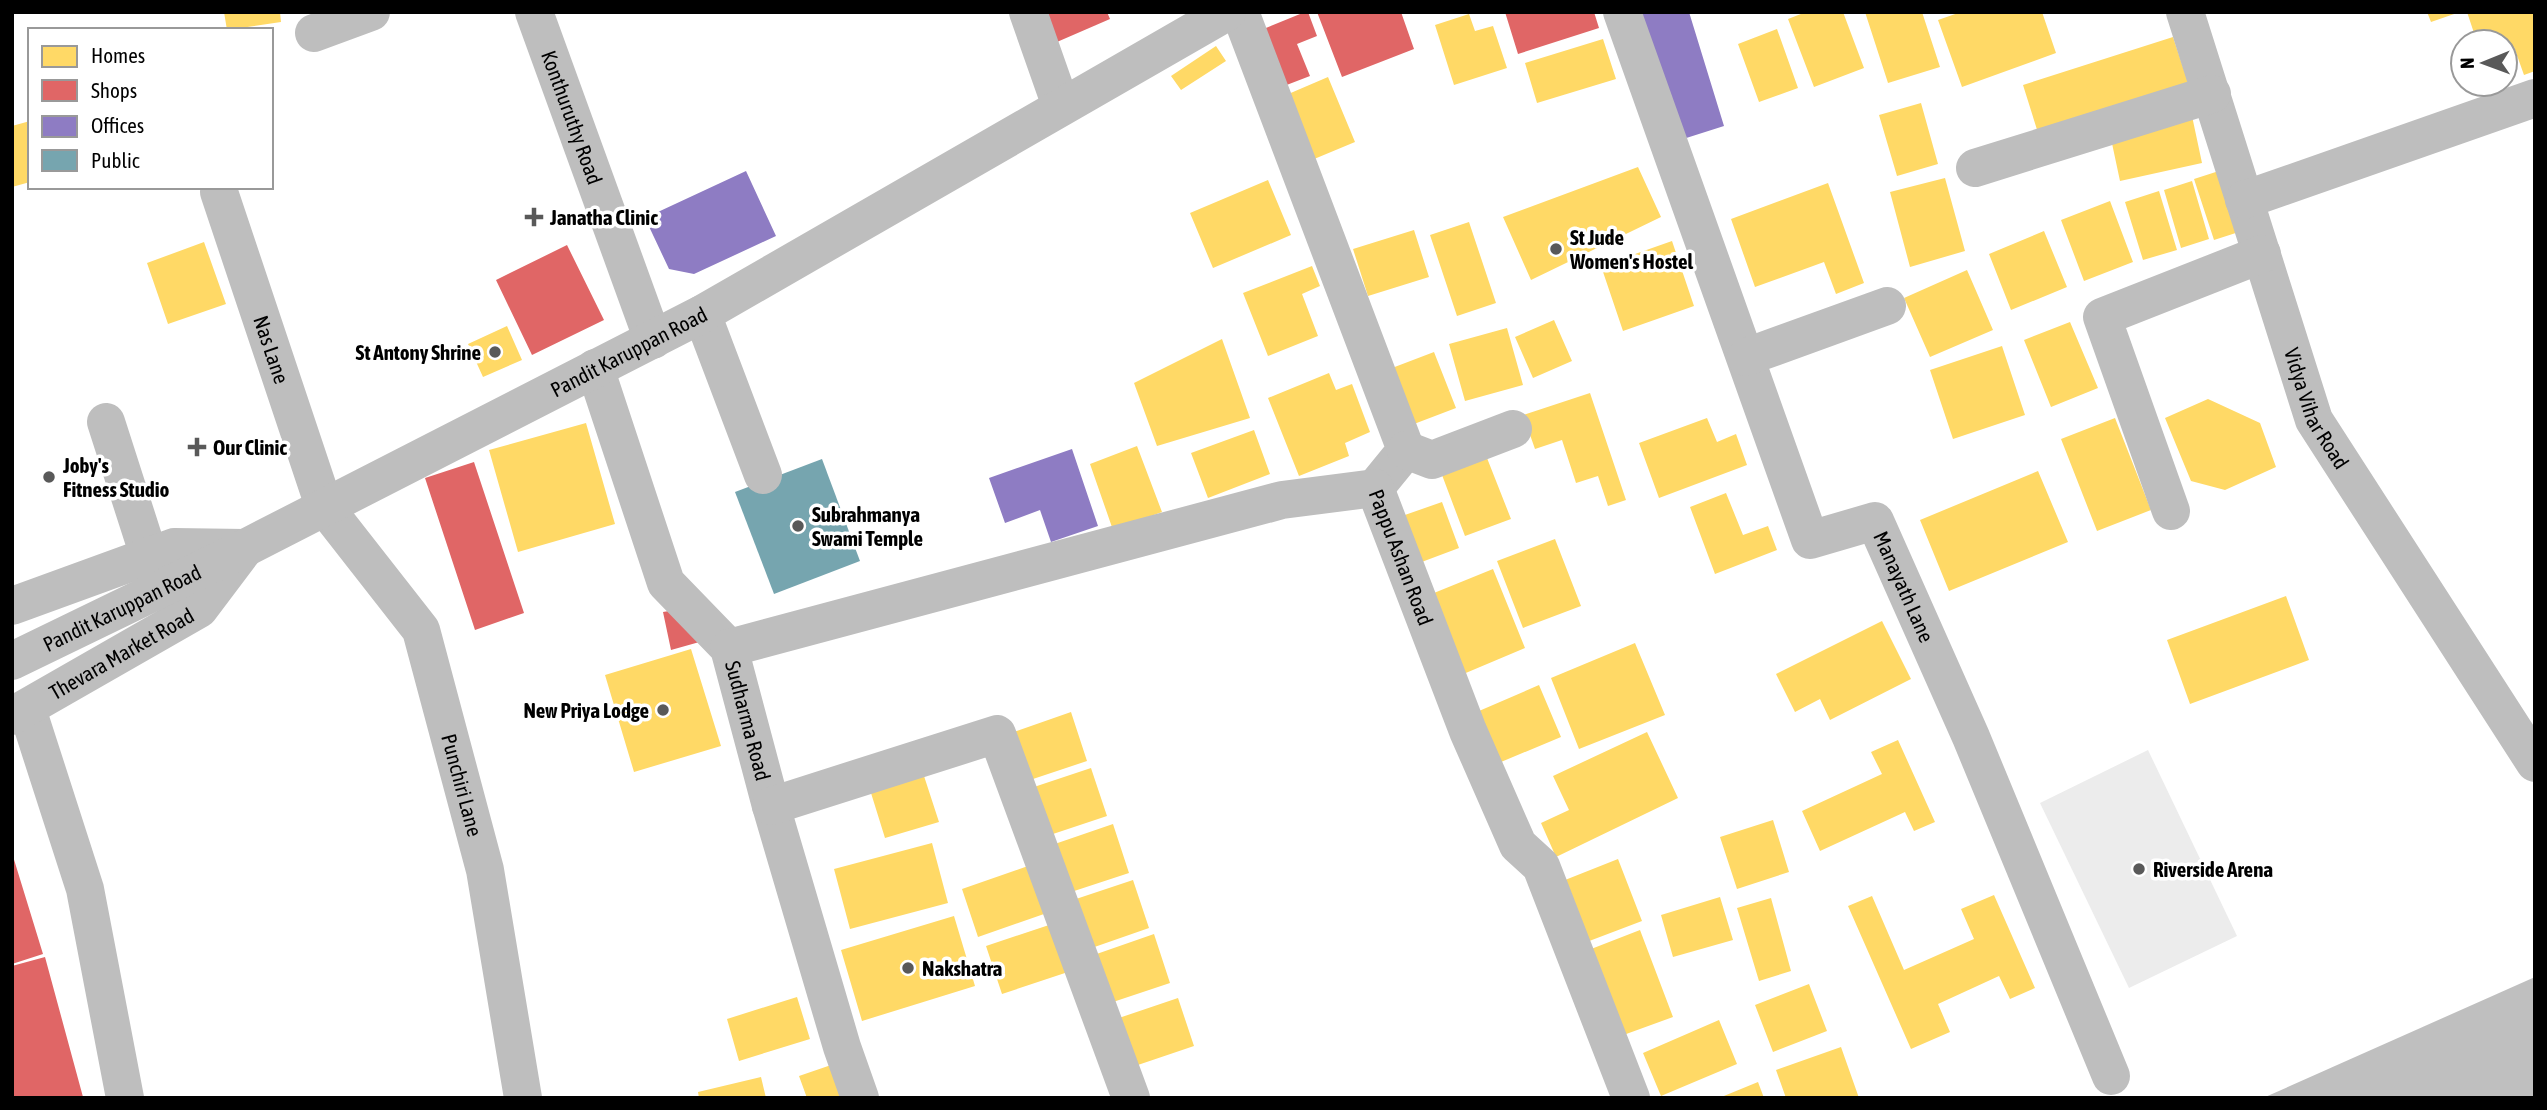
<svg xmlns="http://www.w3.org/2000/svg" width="2547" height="1110" font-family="'Asap Condensed',sans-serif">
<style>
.green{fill:#ececec}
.water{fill:#bfbfbf}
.homes{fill:#ffd966}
.shops{fill:#e06666}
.offices{fill:#8e7cc3}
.public{fill:#76a5af}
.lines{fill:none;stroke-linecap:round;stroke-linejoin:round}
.minor{stroke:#bebebe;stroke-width:38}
.major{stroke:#bebebe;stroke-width:38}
.poi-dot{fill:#595959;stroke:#fff;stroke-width:2.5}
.labels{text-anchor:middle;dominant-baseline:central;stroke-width:7;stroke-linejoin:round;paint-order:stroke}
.street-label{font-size:21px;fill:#000;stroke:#fff}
.poi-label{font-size:21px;font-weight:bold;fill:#000;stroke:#fff;text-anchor:start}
</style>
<rect width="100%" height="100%" fill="#fff"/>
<path class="green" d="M2148,750L2237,936L2129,988L2040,803Z"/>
<path class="water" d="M2535,977V1098H2263Z"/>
<path class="homes" d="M224,12H280L281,22L227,30Z
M1806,12H1843L1864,68L1814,87L1788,19Z
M1865,12H1922L1940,67L1888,83Z
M1961,12H2042L2056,53L1962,87L1938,20Z
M2427,12H2457V13L2431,22Z
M2467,12H2535V71L2524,75L2514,47L2505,50V42H2477Z
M1469,14L1475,31L1493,26L1507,68L1454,85L1435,25Z
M1777,29L1798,88L1759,102L1738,44Z
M2173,37L2190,88L2039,136L2023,85Z
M1603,39L1616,79L1537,103L1525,63Z
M1216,46L1226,61L1181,90L1171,76Z
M1328,77L1355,142L1307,162L1279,98Z
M1921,103L1938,164L1897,176L1879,115Z
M2192,116L2202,163L2120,181L2110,134Z
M30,121V182L12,187V126Z
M1638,167L1661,217L1531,280L1503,217Z
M2222,170L2242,231L2214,240L2194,179Z
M1945,178L1965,251L1910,267L1890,192Z
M1268,180L1291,235L1213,268L1190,213Z
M2192,181L2209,239L2181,248L2164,190Z
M1828,183L1864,283L1836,294L1824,262L1755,287L1731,219Z
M2159,191L2177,250L2143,260L2125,202Z
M2110,201L2133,262L2084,281L2061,220Z
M1469,222L1496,303L1457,316L1430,235Z
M1414,230L1429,277L1368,296L1353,249Z
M2044,231L2067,287L2011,310L1989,254Z
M1672,241L1694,306L1623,331L1601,266Z
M204,242L226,304L168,324L147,263Z
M1312,266L1320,286L1302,294L1318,336L1268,356L1243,293Z
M1967,270L1993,330L1930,357L1904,298Z
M1554,320L1572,361L1533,378L1515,337Z
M2070,322L2098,388L2051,407L2024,340Z
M507,326L522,360L483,377L468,344Z
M1507,328L1523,385L1465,401L1449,344Z
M1222,339L1250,418L1157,446L1134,383Z
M2002,346L2025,415L1953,439L1930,370Z
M1434,352L1456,408L1414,424L1392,368Z
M1329,373L1336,390L1352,384L1370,432L1345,443L1349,456L1299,476L1268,398Z
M1590,393L1626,500L1608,506L1598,476L1576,483L1562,440L1535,449L1523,415Z
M2208,399L2260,423L2276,467L2225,490L2191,481L2165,418Z
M1707,418L1717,442L1736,434L1747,465L1659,498L1639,443Z
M2115,418L2151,510L2097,531L2061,439Z
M586,423L615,524L518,552L489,450Z
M1254,430L1270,474L1208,498L1191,453Z
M1137,446L1162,512L1113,530L1090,464Z
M1487,458L1511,519L1465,536L1442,475Z
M2038,471L2068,542L1949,591L1920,520Z
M1726,493L1743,535L1768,526L1777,550L1715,574L1690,507Z
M1442,502L1459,548L1419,563L1402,516Z
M1555,539L1581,606L1523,628L1497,561Z
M1493,569L1525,648L1461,675L1429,595Z
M2286,596L2309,660L2190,704L2167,640Z
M1882,621L1911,679L1830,720L1820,699L1795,712L1776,674Z
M1635,643L1665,715L1579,749L1551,678Z
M691,649L721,746L634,772L605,675Z
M1539,685L1561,737L1501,762L1479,711Z
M1071,712L1087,761L1021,783L1005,735Z
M1647,732L1678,798L1556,857L1541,823L1569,810L1553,776Z
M1898,740L1935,822L1914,831L1905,812L1820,851L1802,811L1882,774L1871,752Z
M1091,768L1107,816L1041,838L1025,790Z
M924,776L939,822L885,838L871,793Z
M1773,820L1789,872L1737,889L1720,837Z
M1113,824L1129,873L1062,895L1046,847Z
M932,843L948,903L850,929L834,869Z
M1618,859L1642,921L1584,943L1560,882Z
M1028,866L1044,914L978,937L962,889Z
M1133,880L1149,928L1083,951L1067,902Z
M1994,895L2035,988L2010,999L1999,976L1938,1004L1950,1032L1911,1049L1848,906L1872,896L1904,970L1974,939L1961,909Z
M1720,897L1733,940L1673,957L1661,915Z
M1771,898L1791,971L1759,981L1737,908Z
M954,916L975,986L862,1021L841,950Z
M1052,924L1068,972L1002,994L986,946Z
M1640,930L1673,1017L1618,1037L1586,951Z
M1154,934L1170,983L1104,1005L1088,957Z
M1809,984L1827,1031L1773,1052L1755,1005Z
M797,997L810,1039L739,1061L727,1019Z
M1178,998L1194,1046L1129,1068L1113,1020Z
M1719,1020L1737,1064L1661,1096L1643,1053Z
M1841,1047L1859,1098H1786L1776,1070Z
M834,1064L845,1098H807L799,1076Z
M761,1077L766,1098H699L698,1092Z
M1758,1082L1764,1098H1719Z"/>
<path class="shops" d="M1037,12H1107L1110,19L1050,45Z
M1305,12H1308L1317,36L1297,44L1310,76L1284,86L1261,30Z
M1317,12H1401L1414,49L1342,77Z
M1505,12H1594L1599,28L1518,54Z
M567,245L604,320L532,355L496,280Z
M474,462L524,613L475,630L425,478Z
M675,610L703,641L671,650L663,612Z
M12,853L43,954L12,964Z
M45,957L83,1097L80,1098H12V966Z"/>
<path class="offices" d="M1640,12H1689L1724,126L1680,140Z
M746,171L776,236L694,274L669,269L645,218Z
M1072,449L1098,526L1051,542L1040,510L1005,523L989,478Z"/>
<path class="public" d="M822,459L860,561L774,594L735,492Z"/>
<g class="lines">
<g class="minor">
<path id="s1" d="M534,12L653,340"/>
<path d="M1028,12L1061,106"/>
<path d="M1240,12L1406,450L1375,488"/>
<path id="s2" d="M1622,12L1810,540L1875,521L1971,737L2111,1076"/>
<path id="s3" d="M2185,12L2314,420L2535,763"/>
<path d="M314,33L371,12"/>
<path d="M1975,168L2212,94"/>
<path id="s4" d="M219,192L324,506L421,630L485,870L523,1098"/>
<path d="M2244,200L2535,98"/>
<path d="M702,314L763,475"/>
<path d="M1746,357L1887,306"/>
<path id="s5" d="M595,368L666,583L729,648L771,806L842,1047L860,1098"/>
<path d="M106,422L149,556"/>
<path d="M1406,450L1432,460L1513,429"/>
<path id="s6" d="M1375,488L1468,731L1518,845L1541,866L1631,1098"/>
<path d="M2171,511L2102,317L2262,254"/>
<path d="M12,606L174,547L245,548"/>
<path d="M729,648L1282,500L1375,488"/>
<path d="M27,709L85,889L125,1098"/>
<path id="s7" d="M12,716L199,609L245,548"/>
<path d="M771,806L997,734L1131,1098"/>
</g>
<path class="major" id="s8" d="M12,661L245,548L702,314L1227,12"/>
</g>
<g class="poi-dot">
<path d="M530.5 206.5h7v7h7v7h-7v7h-7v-7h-7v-7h7z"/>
<circle cx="1556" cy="249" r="7"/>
<circle cx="495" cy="352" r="7"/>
<path d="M193.5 436.5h7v7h7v7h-7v7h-7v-7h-7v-7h7z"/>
<circle cx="49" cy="477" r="7"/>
<circle cx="798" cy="526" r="7"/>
<circle cx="663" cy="710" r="7"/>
<circle cx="2139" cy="869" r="7"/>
<circle cx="908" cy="968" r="7"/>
</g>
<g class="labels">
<g class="street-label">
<text stroke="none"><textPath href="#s1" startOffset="112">Konthuruthy Road</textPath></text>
<text stroke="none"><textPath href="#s4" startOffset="166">Nas Lane</textPath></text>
<text stroke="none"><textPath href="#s8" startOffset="690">Pandit Karuppan Road</textPath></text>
<text stroke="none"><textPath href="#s3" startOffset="418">Vidya Vihar Road</textPath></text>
<text stroke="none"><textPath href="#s6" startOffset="74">Pappu Ashan Road</textPath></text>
<text stroke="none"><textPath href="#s2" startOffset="700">Manayath Lane</textPath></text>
<text stroke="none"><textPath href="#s8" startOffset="122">Pandit Karuppan Road</textPath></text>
<text stroke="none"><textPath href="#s7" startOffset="126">Thevara Market Road</textPath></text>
<text stroke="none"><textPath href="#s5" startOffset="392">Sudharma Road</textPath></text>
<text stroke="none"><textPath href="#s4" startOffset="649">Punchiri Lane</textPath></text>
</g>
<g class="poi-label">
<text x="550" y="217">Janatha Clinic</text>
<text x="1570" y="237">St Jude<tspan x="1570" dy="24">Women's Hostel</tspan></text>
<text x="481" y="352" text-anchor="end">St Antony Shrine</text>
<text x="213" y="447">Our Clinic</text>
<text x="63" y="465">Joby's<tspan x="63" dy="24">Fitness Studio</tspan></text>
<text x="812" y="514">Subrahmanya<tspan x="812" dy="24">Swami Temple</tspan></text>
<text x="649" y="710" text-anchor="end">New Priya Lodge</text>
<text x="2153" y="869">Riverside Arena</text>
<text x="922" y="968">Nakshatra</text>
</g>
</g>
<rect width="2547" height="1110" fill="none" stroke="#000000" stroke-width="28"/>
<rect x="28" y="28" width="245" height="161" fill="#ffffff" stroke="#999999" stroke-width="2"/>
<rect x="42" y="46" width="35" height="21" fill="#ffd966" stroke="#999999" stroke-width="2"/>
<text x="91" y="63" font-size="21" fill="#000000">Homes</text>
<rect x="42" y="80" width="35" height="21" fill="#e06666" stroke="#999999" stroke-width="2"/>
<text x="91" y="98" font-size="21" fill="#000000">Shops</text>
<rect x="42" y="116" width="35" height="21" fill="#8e7cc3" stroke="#999999" stroke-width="2"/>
<text x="91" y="133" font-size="21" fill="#000000">Offices</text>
<rect x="42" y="150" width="35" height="21" fill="#76a5af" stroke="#999999" stroke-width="2"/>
<text x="91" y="168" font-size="21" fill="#000000">Public</text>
<g transform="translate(2484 63) rotate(269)"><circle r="33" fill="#ffffff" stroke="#999999" stroke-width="2"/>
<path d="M0-5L12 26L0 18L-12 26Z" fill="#595959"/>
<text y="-10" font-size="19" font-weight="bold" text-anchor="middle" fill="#000000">N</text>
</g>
</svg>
